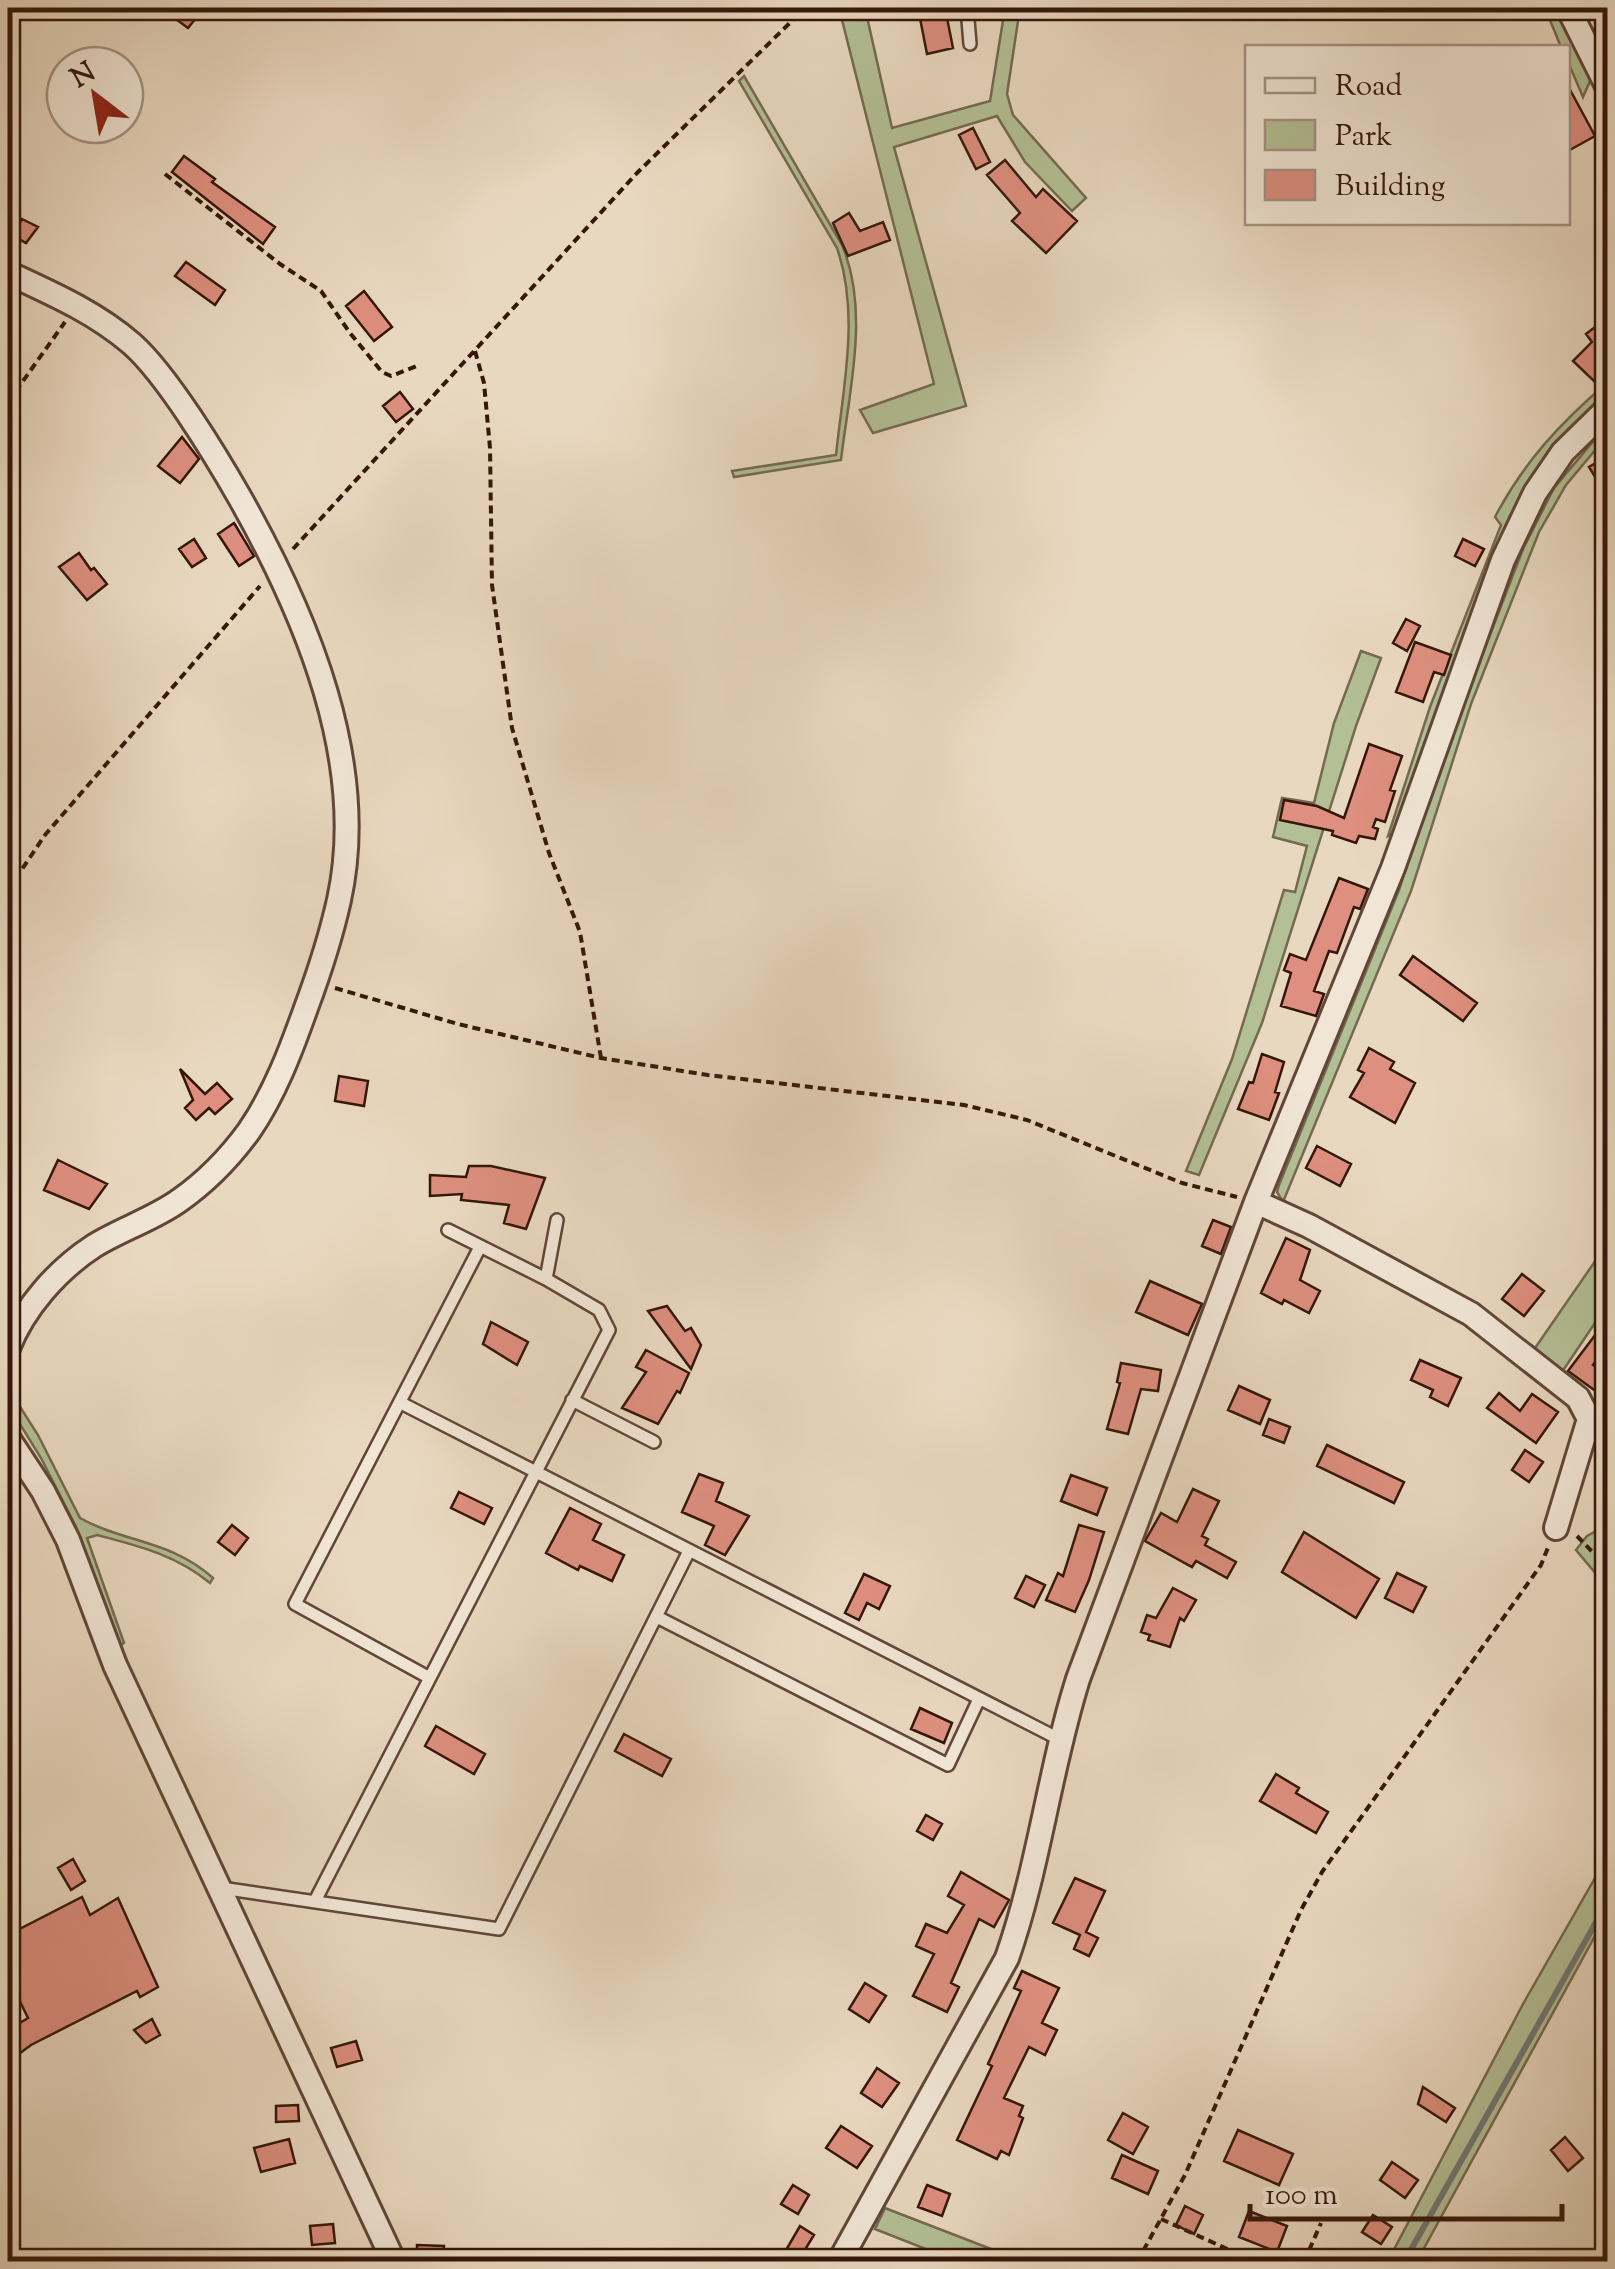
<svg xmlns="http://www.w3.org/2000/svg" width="1615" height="2269" font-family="'Sorts Mill Goudy',serif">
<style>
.green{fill:#b3bf95;stroke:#746a50;stroke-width:2.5}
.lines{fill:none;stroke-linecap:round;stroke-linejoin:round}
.stream{stroke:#717774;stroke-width:6}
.building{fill:#de8f7f;stroke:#34160a;stroke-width:2.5}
.service-casing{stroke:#614638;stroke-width:16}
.minor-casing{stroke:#614638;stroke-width:28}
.path{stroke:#34160a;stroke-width:4;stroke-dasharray:8 5;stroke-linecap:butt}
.service{stroke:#f1e6d6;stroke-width:11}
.minor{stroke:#f1e6d6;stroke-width:22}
</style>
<rect width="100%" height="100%" fill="#e9d8c0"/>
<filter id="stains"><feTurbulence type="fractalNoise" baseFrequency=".002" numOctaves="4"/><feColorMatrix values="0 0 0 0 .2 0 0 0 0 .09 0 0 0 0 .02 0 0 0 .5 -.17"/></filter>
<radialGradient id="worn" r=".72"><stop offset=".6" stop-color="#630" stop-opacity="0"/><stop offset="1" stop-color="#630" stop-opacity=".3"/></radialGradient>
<path class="green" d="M839,8H865L892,128L990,101L1005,8H1020L1007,94L1013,115L1086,198L1072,211L1025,162L997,116L894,147L966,406L873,433L860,410L934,384Z
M1545,8H1557L1589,73L1590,81L1583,97L1568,62V48L1561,47Z
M744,76L842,245C870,311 849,391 841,460L734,477L732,471L836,455C843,387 860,314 837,248L739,81Z
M1607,383V395L1546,459L1400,830L1388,836L1430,707L1501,525L1495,517C1523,463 1561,422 1607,383Z
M1607,425V436L1566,485L1539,532L1471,704L1411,891L1283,1202L1277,1192L1279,1185L1399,890L1434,780L1523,549L1554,488Z
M1361,651L1381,658L1356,726L1262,1023L1199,1175L1186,1171L1232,1059L1284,890L1295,892L1307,846L1273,837L1282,798L1314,803L1334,723Z
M1607,1244V1305L1562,1372L1533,1351Z
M21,1346L15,1371L17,1402L38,1435L80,1518C125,1543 171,1540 213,1578L210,1583C176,1555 139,1546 97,1535L87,1538L124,1643L117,1647L77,1529L41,1458L18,1421L8,1393V1357Z
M1607,1525V1587L1576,1550L1587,1536Z
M1607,1857V1914L1417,2261H1388L1523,2004Z
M885,2208L890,2210L1022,2261H956L875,2229Z"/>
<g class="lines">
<path class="stream" d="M1404,2262L1608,1901"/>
</g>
<path class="building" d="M161,8H204L188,28Z
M918,8H945L953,48L927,54Z
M1568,86L1595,136L1568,151Z
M973,128L990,162L976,169L959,135Z
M184,156L215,179L212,182L275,227L263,244L172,172Z
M1005,160L1036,197L1043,189L1077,221L1046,253L1012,221L1020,213L987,175Z
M849,213L860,231L883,222L890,240L848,256L833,223Z
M22,219L38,227L26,243L12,235Z
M186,262L225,290L215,305L175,276Z
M364,291L392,327L374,341L346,306Z
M1608,317V368L1595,382L1573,361L1592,342L1586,334Z
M400,392L413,409L396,422L383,406Z
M182,437L199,459L180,483L158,466Z
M1608,456V498L1589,467Z
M234,523L254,556L239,566L218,534Z
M194,539L206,558L192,567L179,549Z
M1463,539L1484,549L1475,566L1455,556Z
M79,553L91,570L94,568L107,584L87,600L59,567Z
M1406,619L1420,626L1407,651L1393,643Z
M1415,642L1451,655L1444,675L1434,672L1423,702L1396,692Z
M1369,744L1402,756L1390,790L1395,791L1385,822L1376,819L1373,827L1378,829L1375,839L1359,836L1356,843L1332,835L1333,831L1280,820L1284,800L1317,806L1344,818Z
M1339,878L1368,889L1360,909L1354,907L1337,953L1329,951L1314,991L1324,994L1316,1016L1281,1006L1291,973L1284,970L1290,954L1306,960Z
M1413,956L1477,1003L1463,1021L1400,975Z
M1369,1048L1394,1062L1390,1069L1415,1083L1395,1123L1350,1097L1364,1073L1358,1070Z
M1262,1054L1284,1062L1275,1092L1279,1093L1269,1120L1238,1109L1249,1082L1253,1083Z
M180,1069L205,1094L217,1083L232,1099L215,1114L209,1108L196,1120L185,1108L193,1100Z
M339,1076L368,1081L364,1106L335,1101Z
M1317,1146L1351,1164L1340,1186L1306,1168Z
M58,1160L107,1184L89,1209L44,1190Z
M469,1166H491L545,1178L526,1229L504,1223L509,1205L461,1200L462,1194L430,1196V1175L466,1177Z
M1213,1220L1231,1227L1221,1254L1202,1246Z
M1286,1238L1310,1250L1300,1280L1320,1291L1309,1313L1284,1300L1282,1304L1261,1293Z
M1522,1274L1544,1291L1524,1316L1502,1299Z
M1150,1281L1202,1304L1188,1335L1136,1312Z
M667,1306L685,1331L691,1328L701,1345L691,1369L648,1311Z
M1608,1318V1345L1593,1365L1608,1375V1400L1568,1371Z
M491,1322L528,1342L517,1365L483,1344Z
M646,1350L689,1373L680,1393L677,1391L658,1424L622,1408L646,1372L636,1367Z
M1420,1360L1461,1378L1448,1406L1430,1397L1433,1390L1411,1380Z
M1121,1363L1161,1370L1158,1391L1141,1389L1128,1434L1107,1429L1120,1383L1117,1382Z
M1239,1386L1270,1400L1260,1424L1228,1410Z
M1499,1393L1520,1411L1532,1394L1558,1412L1536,1443L1487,1408Z
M1269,1419L1290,1427L1284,1443L1263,1435Z
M1327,1445L1404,1482L1394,1503L1317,1466Z
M1525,1450L1543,1462L1529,1482L1512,1470Z
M699,1474L723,1483L716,1501L749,1516L725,1555L705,1545L714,1526L682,1512Z
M1071,1475L1107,1488L1097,1515L1061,1501Z
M1193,1489L1219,1501L1202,1536L1208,1539L1205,1545L1236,1562L1227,1578L1196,1561L1192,1567L1145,1541L1161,1513L1177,1522Z
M459,1492L492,1508L484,1524L451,1508Z
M570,1508L601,1524L593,1540L624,1555L612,1581L580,1566L578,1570L546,1553Z
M232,1525L248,1538L235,1555L218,1542Z
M1079,1525L1104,1532L1089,1580L1075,1612L1046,1600L1058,1573L1063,1576Z
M1304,1532L1379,1579L1356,1618L1282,1572Z
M1397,1573L1426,1587L1413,1612L1385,1598Z
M864,1574L890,1586L879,1609L867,1603L859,1620L845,1613Z
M1026,1576L1045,1585L1034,1607L1015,1598Z
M1173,1588L1196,1600L1184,1621L1180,1618L1170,1647L1148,1640L1150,1635L1141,1632L1147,1615L1156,1618Z
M920,1708L952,1723L944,1743L911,1729Z
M436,1726L485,1754L474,1774L425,1746Z
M624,1734L671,1759L662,1776L615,1751Z
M1276,1774L1299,1788L1296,1793L1328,1812L1316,1833L1260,1801Z
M926,1815L942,1824L933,1840L917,1831Z
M73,1859L85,1881L71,1890L58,1868Z
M961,1872L1009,1900L994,1927L979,1919L951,1983L959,1987L947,2012L913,1996L934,1954L916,1946L926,1924L947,1933L964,1905L948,1896Z
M1075,1878L1105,1891L1086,1932L1098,1938L1089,1956L1074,1949L1080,1935L1053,1923Z
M82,1897L90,1915L118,1898L158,1987L140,1997L137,1991L31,2045L8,2062V2030L28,2018L8,1977V1935Z
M1022,1971L1059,1988L1042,2023L1057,2030L1045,2055L1029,2047L1004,2098L1023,2106L1019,2116L1023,2118L1009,2155L1001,2151L997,2159L957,2140L992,2066L988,2064L1021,1991L1014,1988Z
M865,1983L886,1996L869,2022L849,2009Z
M152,2019L160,2035L146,2043L134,2030Z
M356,2041L362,2060L337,2067L331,2048Z
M877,2068L899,2083L882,2107L861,2093Z
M1423,2087L1455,2108L1446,2122L1418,2104Z
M298,2105L299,2121L276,2122V2106Z
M1123,2113L1148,2127L1133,2154L1108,2140Z
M841,2126L872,2146L857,2168L826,2148Z
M1238,2130L1293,2154L1279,2185L1224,2161Z
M1565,2137L1583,2158L1568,2171L1551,2150Z
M289,2139L295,2163L261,2172L254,2148Z
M1122,2155L1158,2171L1148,2194L1112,2178Z
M1392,2162L1418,2180L1405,2198L1380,2180Z
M793,2185L809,2195L798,2214L781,2204Z
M927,2185L950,2194L942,2216L918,2207Z
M1185,2206L1203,2215L1194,2234L1176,2225Z
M1249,2211L1287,2226L1277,2252L1239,2237Z
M1373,2215L1392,2227L1381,2244L1362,2232Z
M333,2224L335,2243L312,2245L310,2226Z
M800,2226L814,2235L800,2258L786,2250Z
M417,2245L444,2246L443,2262H417Z"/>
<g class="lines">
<g class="service-casing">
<path id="service" d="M967,8L970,44
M546,1279L557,1220
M572,1400L654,1442
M401,1403L1059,1739
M657,1617L948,1765L979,1699
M428,1677L295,1604L480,1247
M221,1888L499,1929L689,1551
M315,1901L609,1330L599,1310L546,1279L448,1230"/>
</g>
<g class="minor-casing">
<path id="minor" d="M1568,8L1608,88
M8,273C51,293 95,312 132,344C167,375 216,456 240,498C306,615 369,763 339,900C331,936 319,973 306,1008C291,1050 275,1093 249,1131C230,1157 207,1181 180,1200C154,1219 121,1229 94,1246C57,1270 24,1308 8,1348
M1256,1202L1309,1226L1471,1314L1578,1398L1589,1419L1556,1528
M8,1438L43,1491L68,1540L115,1665L394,2262
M839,2262L1007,1958C1039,1867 1049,1771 1078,1679L1256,1202L1393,868L1503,560L1535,493L1563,452L1608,408"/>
</g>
<path class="path" d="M165,174L280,264L321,291L350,333L382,372L391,376L417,366
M475,351L484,383L490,448L492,585L512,728L549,853L580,932L601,1058
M8,402L65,322
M293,549L637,173L805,8
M8,890L45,835L260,586
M335,988L458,1024L601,1058L708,1075L964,1105L1027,1120L1182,1183L1237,1197
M1577,1536L1608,1568
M1161,2219L1256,2262
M1137,2262L1185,2175L1301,1910L1322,1872L1541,1565L1549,1545
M1304,2262L1321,2223"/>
<use href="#service" class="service"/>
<use href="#minor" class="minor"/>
</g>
<rect width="1615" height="2269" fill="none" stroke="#e9d8c0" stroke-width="40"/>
<rect x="10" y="10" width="1595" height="2249" fill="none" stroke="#34160a" stroke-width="5"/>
<rect x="20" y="20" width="1575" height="2229" fill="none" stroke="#34160a" stroke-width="2.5"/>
<rect x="1245" y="45" width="325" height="180" fill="#f1e6d6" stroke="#a59384" stroke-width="2.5"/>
<rect x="1265" y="78" width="50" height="15" fill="#f1e6d6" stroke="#a59384" stroke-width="2.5"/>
<text x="1335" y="95" font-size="30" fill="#34160a">Road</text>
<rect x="1265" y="120" width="50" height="30" fill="#b3bf95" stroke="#a59384" stroke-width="2.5"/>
<text x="1335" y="145" font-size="30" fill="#34160a">Park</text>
<rect x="1265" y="170" width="50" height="30" fill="#de8f7f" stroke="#a59384" stroke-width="2.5"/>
<text x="1335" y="195" font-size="30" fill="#34160a">Building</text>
<g transform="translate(95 95) rotate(329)"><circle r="48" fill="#f1e6d6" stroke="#a59384" stroke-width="2.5"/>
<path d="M0-8L18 38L0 25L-18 38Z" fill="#8f2418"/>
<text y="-15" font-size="28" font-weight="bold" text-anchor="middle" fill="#34160a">N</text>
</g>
<path d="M1250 2204v15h312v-15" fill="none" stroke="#34160a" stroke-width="5"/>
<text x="1265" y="2204" font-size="30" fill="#34160a" stroke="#f1e6d6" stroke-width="8" paint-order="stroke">100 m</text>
<rect width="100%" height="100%" filter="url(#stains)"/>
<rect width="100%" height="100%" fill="url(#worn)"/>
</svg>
